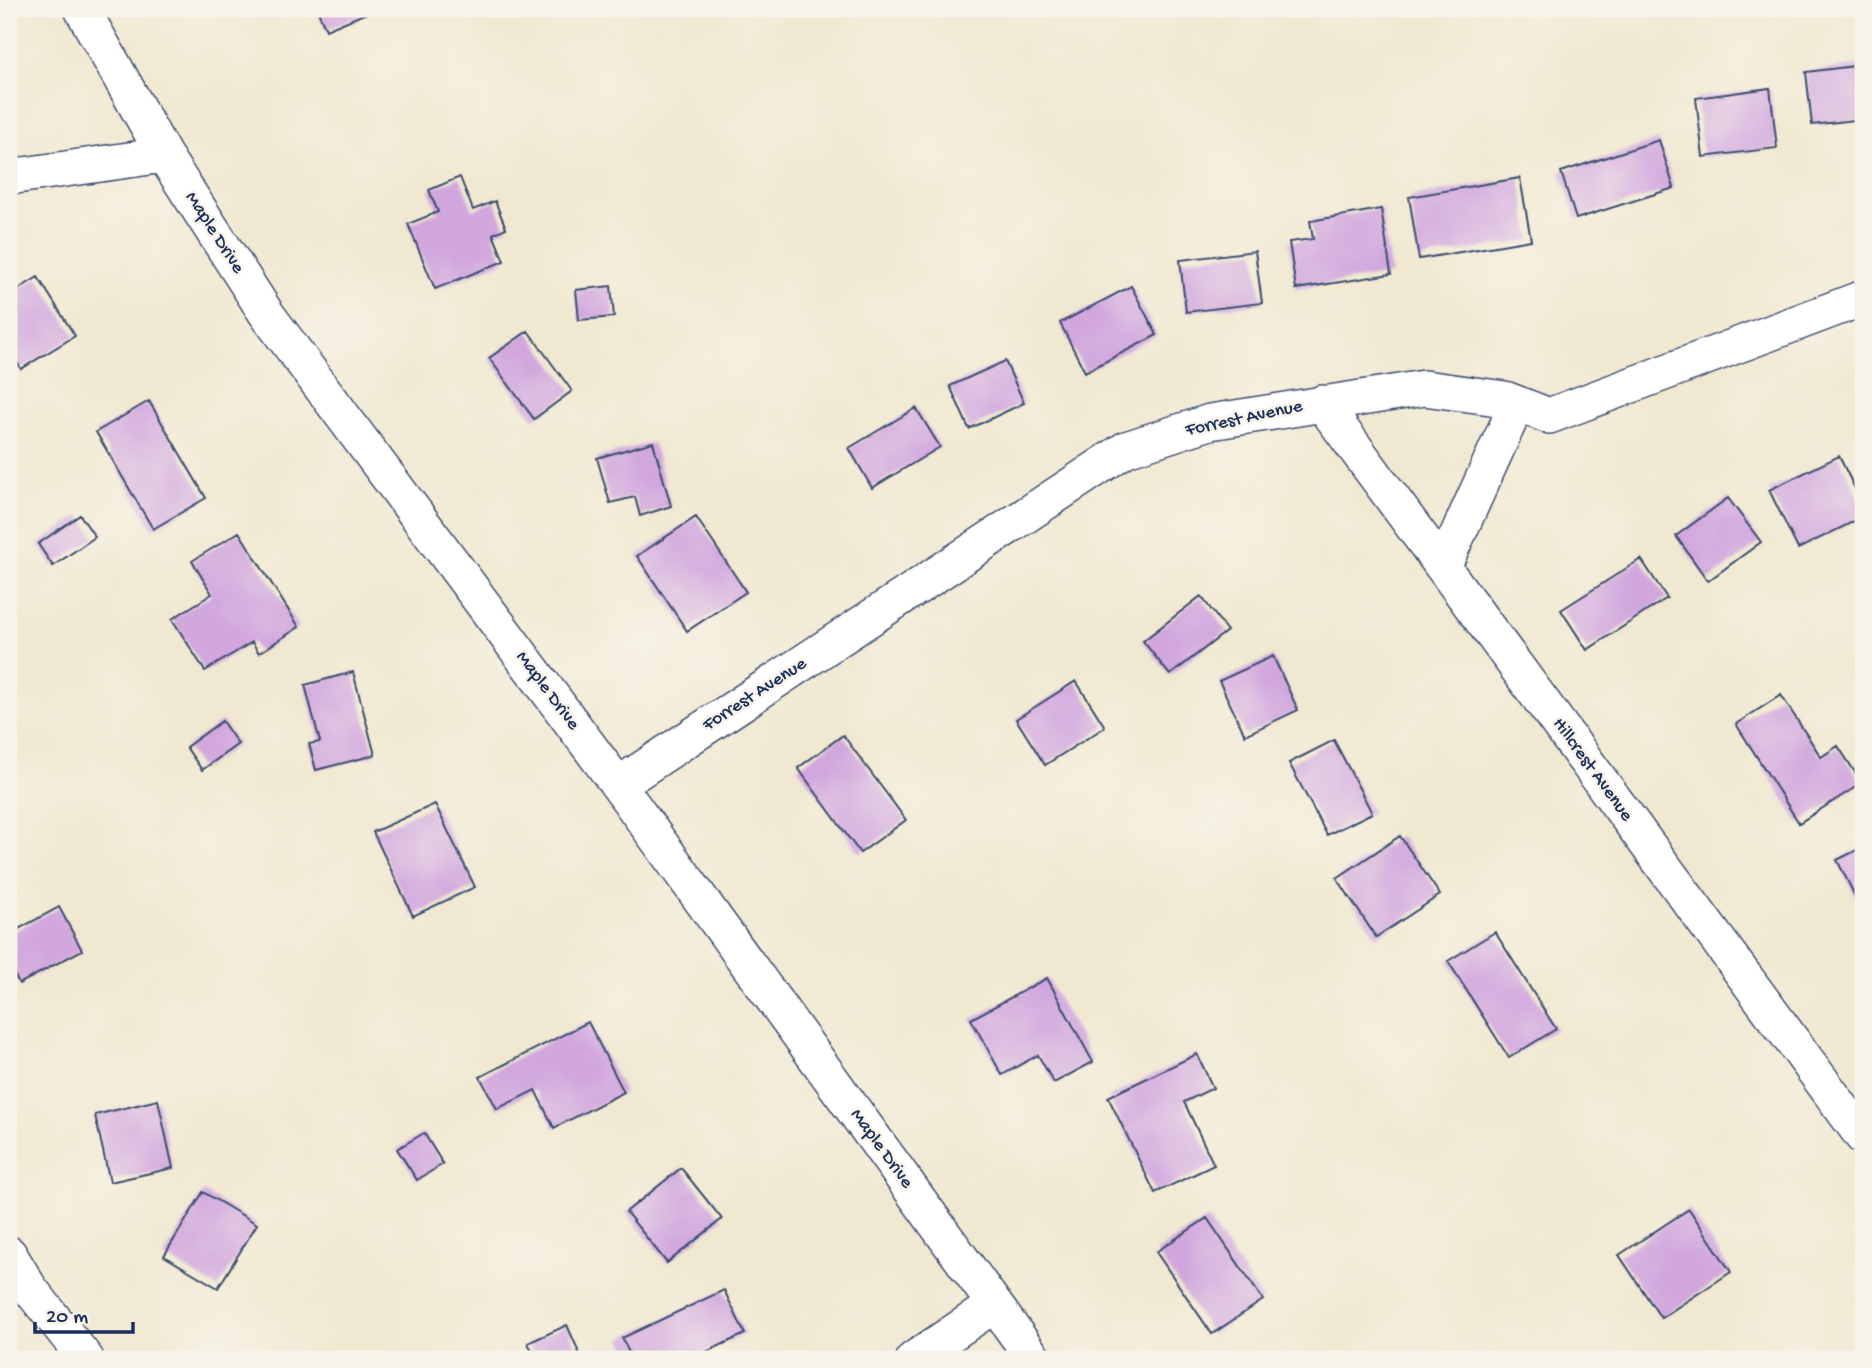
<svg xmlns="http://www.w3.org/2000/svg" width="1872" height="1368" font-family="'Gochi Hand',sans-serif">
<style>
.building{fill:#d1a7de}
.lines{fill:none;stroke-linecap:round;stroke-linejoin:round}
.street-casing{stroke:#3b4b6f;stroke-width:38}
.street{stroke:#fff;stroke-width:35}
.labels{text-anchor:middle;dominant-baseline:central;stroke-width:5;stroke-linejoin:round;paint-order:stroke}
.street-label{font-size:19px;fill:#1b2f5e;stroke:#f7f3e8}
</style>
<rect width="100%" height="100%" fill="#f7f3e8"/>
<filter id="ink" filterUnits="userSpaceOnUse"><feTurbulence type="fractalNoise" baseFrequency=".0143" numOctaves="2"/><feDisplacementMap in="SourceGraphic" scale="14" xChannelSelector="R" yChannelSelector="G"/><feConvolveMatrix kernelMatrix="1 2 1 2 8 2 1 2 1" color-interpolation-filters="sRGB"/></filter>
<filter id="wash" filterUnits="userSpaceOnUse"><feTurbulence type="fractalNoise" baseFrequency=".00686" numOctaves="4" result="noise"/><feDisplacementMap in="SourceGraphic" scale="28" xChannelSelector="R" yChannelSelector="G"/><feGaussianBlur stdDeviation="1.57" result="paint"/><feColorMatrix in="noise" values="0 0 0 0 0 0 0 0 0 0 0 0 0 0 0 0 0 1.4 0 .05"/><feComposite in="paint" operator="in"/></filter>
<g filter="url(#wash)">
<rect width="100%" height="100%" fill="#f0e8d0"/>
<g id="blocks">
<path class="building" d="M317,9H376L326,30Z
M1863,65V119L1812,125L1806,72Z
M1770,88L1777,148L1703,157L1696,98Z
M1659,140L1674,188L1576,219L1561,172Z
M460,177L473,210L495,201L506,228L493,234L504,261L435,289L408,224L438,212L429,190Z
M1520,178L1531,240L1419,259L1409,197Z
M1381,209L1391,274L1296,289L1289,242L1313,239L1310,221Z
M1255,251L1262,303L1186,312L1180,260Z
M38,277L75,336L21,369L9,349V295Z
M611,286L614,317L579,320L576,290Z
M1131,286L1157,335L1085,372L1060,323Z
M528,331L572,391L534,419L489,358Z
M1005,361L1024,403L969,429L950,386Z
M149,401L206,498L153,529L96,432Z
M916,408L940,447L872,488L849,448Z
M653,442L671,506L640,516L635,497L610,503L597,458Z
M1839,456L1863,505V517L1798,549L1769,490Z
M1728,498L1761,542L1708,581L1676,536Z
M80,515L95,537L53,566L38,544Z
M696,517L746,592L687,631L637,556Z
M239,532L299,627L259,653L252,642L205,671L172,619L212,594L192,561Z
M1641,559L1667,598L1587,650L1561,610Z
M1201,596L1227,631L1170,675L1143,641Z
M1273,656L1298,710L1245,735L1219,681Z
M353,672L375,755L316,770L309,744L320,742L305,685Z
M1076,681L1105,727L1045,765L1016,719Z
M1781,695L1821,757L1838,746L1862,783L1799,823L1736,724Z
M222,721L238,744L202,770L186,747Z
M843,735L906,820L860,853L798,768Z
M1334,740L1372,813L1327,835L1289,763Z
M435,804L475,887L413,916L373,832Z
M1400,836L1440,895L1376,937L1337,878Z
M1863,847V912L1837,860Z
M59,907L82,950L19,984L9,964V934Z
M1495,932L1556,1029L1509,1058L1448,961Z
M1047,978L1093,1062L1054,1083L1038,1055L1002,1075L971,1019Z
M588,1022L624,1092L554,1128L535,1090L497,1109L480,1077Z
M1197,1054L1213,1088L1184,1102L1214,1165L1155,1193L1108,1097Z
M158,1100L173,1168L110,1182L95,1115Z
M424,1133L443,1164L417,1180L397,1149Z
M681,1168L722,1219L667,1263L626,1212Z
M203,1192L257,1224L218,1288L164,1256Z
M1689,1209L1731,1272L1661,1318L1619,1255Z
M1207,1218L1263,1300L1212,1334L1156,1252Z
M724,1290L745,1334L691,1359H632L622,1338Z
M567,1325L582,1359H536L528,1343Z"/>
</g>
</g>
<g filter="url(#ink)">
<use href="#blocks" fill-opacity="0" stroke="#3b4b6f" stroke-width="2"/>
<g class="lines">
<g class="street-casing">
<path id="street" d="M82,9L164,155L266,313L618,785L1034,1359
M9,177L164,155
M1322,403L1863,1137
M1443,567L1517,404
M618,785L1126,449L1210,422L1424,388L1505,399L1549,416L1863,298
M9,1254L30,1289L86,1359
M914,1359L994,1305"/>
</g>
<use href="#street" class="street"/>
</g>
</g>
<g class="labels">
<g class="street-label">
<text transform="translate(214 233) rotate(57)">Maple Drive</text>
<text transform="translate(1244 419) rotate(-12)">Forrest Avenue</text>
<text transform="translate(547 691) rotate(53)">Maple Drive</text>
<text transform="translate(755 695) rotate(-33)">Forrest Avenue</text>
<text transform="translate(1592 770) rotate(54)">Hillcrest Avenue</text>
<text transform="translate(881 1149) rotate(54)">Maple Drive</text>
</g>
</g>
<rect width="1872" height="1368" fill="none" stroke="#f7f3e8" stroke-width="35"/>
<path d="M35 1322v10h98v-10" fill="none" stroke="#1b2f5e" stroke-width="3.5"/>
<text x="46" y="1322" font-size="21" fill="#1b2f5e" stroke="#f7f3e8" stroke-width="5" paint-order="stroke">20 m</text>
</svg>
